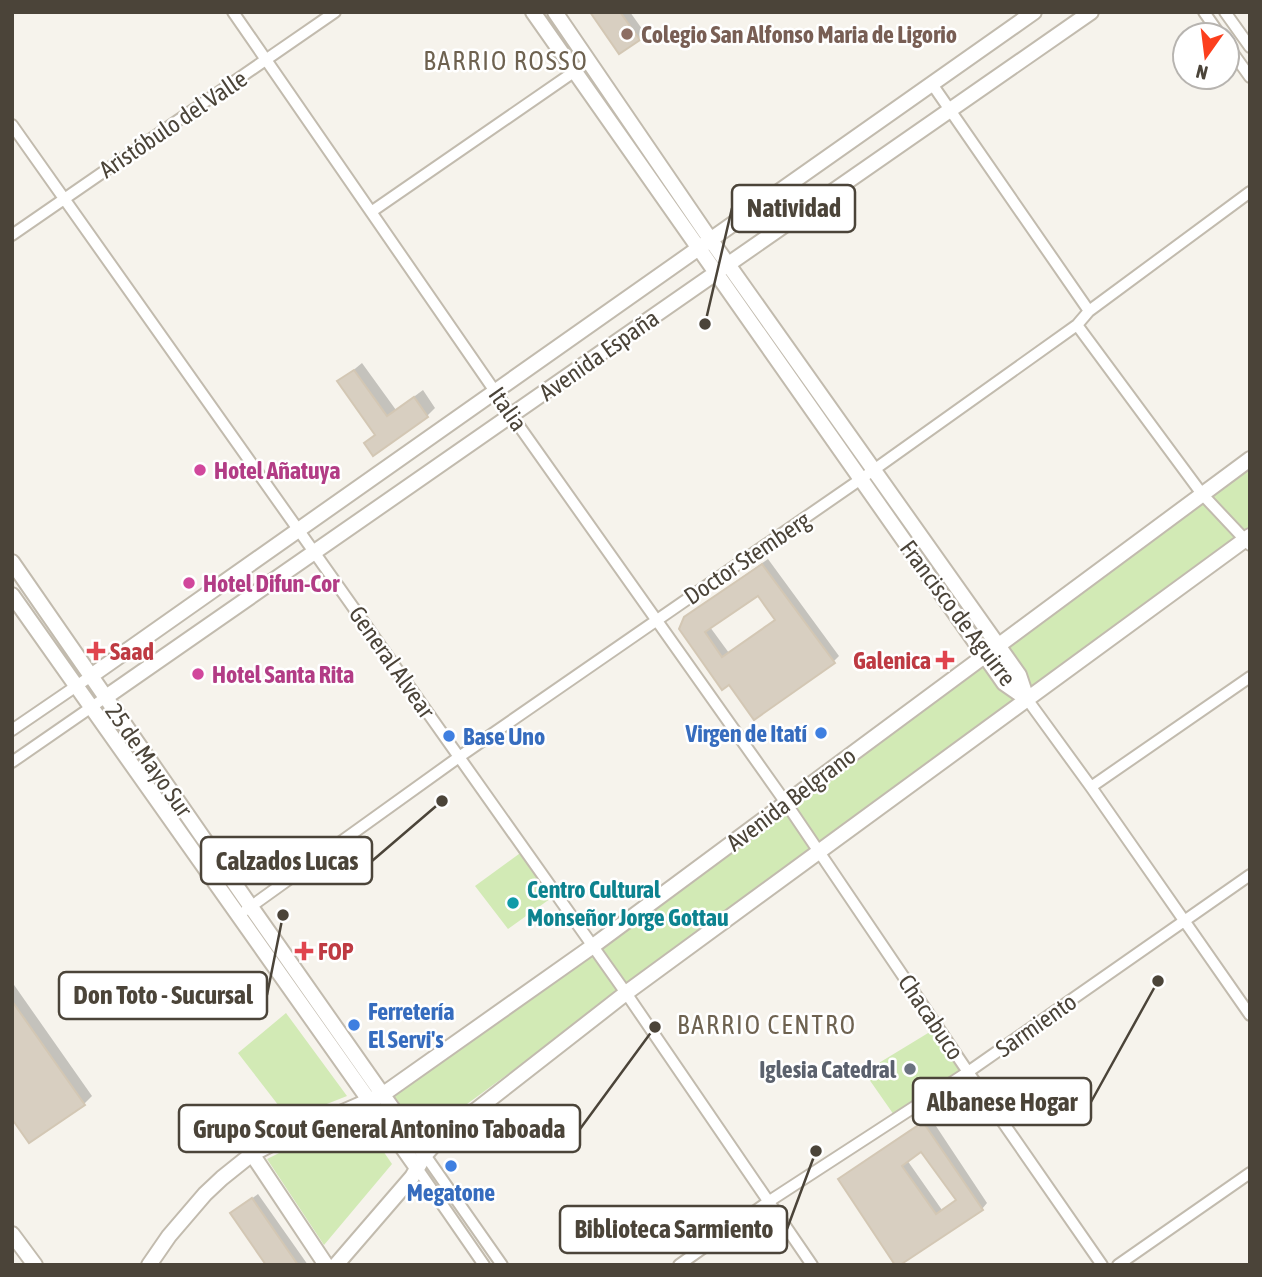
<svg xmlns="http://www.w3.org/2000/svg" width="1262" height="1277" font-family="'Asap Condensed',sans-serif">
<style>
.green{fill:#d2eab5}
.shadow{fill:#0003;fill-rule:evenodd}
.building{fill:#d8cfc1;stroke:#d3c7b4;stroke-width:2;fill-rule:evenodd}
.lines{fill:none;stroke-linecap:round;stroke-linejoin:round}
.minor-casing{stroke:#c2bbae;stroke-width:14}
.tertiary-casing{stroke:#c2bbae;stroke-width:18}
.minor{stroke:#fff;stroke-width:10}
.tertiary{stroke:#fff;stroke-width:14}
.education-dot{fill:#8d6e63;stroke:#fff;stroke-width:2.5}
.hotel-dot{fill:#d1479c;stroke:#fff;stroke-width:2.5}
.health-dot{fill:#e0444e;stroke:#fff;stroke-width:2.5}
.shop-dot{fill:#3f7fe0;stroke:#fff;stroke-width:2.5}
.culture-dot{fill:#0f9aa8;stroke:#fff;stroke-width:2.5}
.worship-dot{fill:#6b7280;stroke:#fff;stroke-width:2.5}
.labels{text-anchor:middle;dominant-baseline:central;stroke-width:5;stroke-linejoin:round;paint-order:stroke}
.education-label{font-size:24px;font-weight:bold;fill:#785e54;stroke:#fff;text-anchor:start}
.street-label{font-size:24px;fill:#4b4439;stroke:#fff}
.hotel-label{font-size:24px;font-weight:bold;fill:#b23c85;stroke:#fff;text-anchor:start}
.health-label{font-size:24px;font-weight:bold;fill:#be3a42;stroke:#fff;text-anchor:start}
.shop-label{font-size:24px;font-weight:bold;fill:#366cbe;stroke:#fff;text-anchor:start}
.culture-label{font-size:24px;font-weight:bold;fill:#0d838f;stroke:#fff;text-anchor:start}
.worship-label{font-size:24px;font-weight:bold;fill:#5b616d;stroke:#fff;text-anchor:end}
.neighbourhood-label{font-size:26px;letter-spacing:2px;fill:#6e6250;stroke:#fff}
.leader{fill:none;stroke:#4b4439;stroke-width:2.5}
.callout-dot{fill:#4b4439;stroke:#fff;stroke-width:2.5}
.callout{fill:#fff;stroke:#4b4439;stroke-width:2.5}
.callout-label{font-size:26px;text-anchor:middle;font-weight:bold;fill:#4b4439}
</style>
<rect width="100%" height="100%" fill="#f6f3ec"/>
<path class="green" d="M1250,466V530L422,1137L391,1096Z
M523,851L554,896L508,929L475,886Z
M286,1013L347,1096L289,1119L238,1053Z
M938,1027L967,1066L894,1115L864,1072Z
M358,1114L392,1164L324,1245L267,1159Z"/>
<path class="shadow" d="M592,12H630L645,33L639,39Z
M362,363L396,410L423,390L435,408L427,416L373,454L366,443L376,434L339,382Z
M768,559L839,656L833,662L730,683L692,612ZM758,593L777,619L729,653L710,627Z
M12,982L92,1096L84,1104L12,1116Z
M930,1117L987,1203L982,1209L897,1265L840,1179L846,1174ZM922,1150L957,1199L942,1210L907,1160Z
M258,1194L308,1265H269L232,1213Z"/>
<path class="building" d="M590,12H620L640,40L619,54Z
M354,370L387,416L414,397L428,417L373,456L364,443L375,435L337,381Z
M762,564L835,663L754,720L729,685L722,690L679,629L684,617ZM758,596L775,620L722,657L705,632Z
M12,1001L85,1105L29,1143L12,1119Z
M923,1122L983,1210L900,1265H895L838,1179ZM921,1152L956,1200L936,1214L902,1166Z
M252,1198L298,1265H266L230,1213Z"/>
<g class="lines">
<g class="minor-casing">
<path id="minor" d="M233,12L512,416L786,803L968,1072L1102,1265
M1204,12L1220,35
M1225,12L1250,47
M1227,45L1250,77
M932,84L1089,311
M12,125L626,993L812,1265
M371,212L581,67
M12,235L335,12
M1077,325L1202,494L1250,545
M1027,699L1091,787L1250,1015
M12,730L91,676
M12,762L106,697
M1091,787L1250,677
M246,910L459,757L861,479L1077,325L1089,311L1250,192
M425,1155L502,1265
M417,1168L484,1265
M679,1265L768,1202L968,1072L1250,875
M1118,1265L1250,1173"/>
</g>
<g class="tertiary-casing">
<path id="tertiary" d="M533,12L1004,683L1027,699
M555,12L710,239L1019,675L1027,699
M12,562L251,907L425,1155
M12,595L417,1168
M91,676L1034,12
M106,697L1091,12
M252,1154L326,1265
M12,1234L35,1265
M149,1265L169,1236L205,1194L222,1178L252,1154L281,1139L382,1095L593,946L1250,459
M336,1265L412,1177L425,1155L439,1139L626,993L1250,536"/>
</g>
<use href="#minor" class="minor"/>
<use href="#tertiary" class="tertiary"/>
</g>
<circle class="education-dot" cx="627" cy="34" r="7"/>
<g class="hotel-dot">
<circle cx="200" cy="470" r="7"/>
<circle cx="189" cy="583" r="7"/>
<circle cx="198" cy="674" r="7"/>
</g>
<g class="health-dot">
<path d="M92.5 640.5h7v7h7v7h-7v7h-7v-7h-7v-7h7z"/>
<path d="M941.5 649.5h7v7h7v7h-7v7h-7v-7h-7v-7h7z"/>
<path d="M300.5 940.5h7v7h7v7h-7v7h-7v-7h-7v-7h7z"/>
</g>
<g class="shop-dot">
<circle cx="821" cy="733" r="7"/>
<circle cx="449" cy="736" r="7"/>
<circle cx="354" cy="1025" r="7"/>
<circle cx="451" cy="1166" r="7"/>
</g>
<circle class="culture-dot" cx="513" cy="903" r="7"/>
<circle class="worship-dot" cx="910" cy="1069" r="7"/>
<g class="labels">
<g class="education-label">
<text x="641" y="34">Colegio San Alfonso Maria de Ligorio</text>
</g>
<g class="street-label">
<text transform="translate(173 124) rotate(-34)">Aristóbulo del Valle</text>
<text transform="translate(599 355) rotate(-35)">Avenida España</text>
<text transform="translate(508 409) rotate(55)">Italia</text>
<text transform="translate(747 558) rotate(-34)">Doctor Stemberg</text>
<text transform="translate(958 613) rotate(53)">Francisco de Aguirre</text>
<text transform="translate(392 662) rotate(55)">General Alvear</text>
<text transform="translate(149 760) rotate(55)">25 de Mayo Sur</text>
<text transform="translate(791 799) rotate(-37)">Avenida Belgrano</text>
<text transform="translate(931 1017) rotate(56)">Chacabuco</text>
<text transform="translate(1036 1025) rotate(-35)">Sarmiento</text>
</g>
<g class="hotel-label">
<text x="214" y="470">Hotel Añatuya</text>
<text x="203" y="583">Hotel Difun-Cor</text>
<text x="212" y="674">Hotel Santa Rita</text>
</g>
<g class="health-label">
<text x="110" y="651">Saad</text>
<text x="931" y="660" text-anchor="end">Galenica</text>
<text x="318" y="951">FOP</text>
</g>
<g class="shop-label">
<text x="807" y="733" text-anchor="end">Virgen de Itatí</text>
<text x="463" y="736">Base Uno</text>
<text x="368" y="1011">Ferretería<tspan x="368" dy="28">El Servi's</tspan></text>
<text x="451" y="1192" text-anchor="middle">Megatone</text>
</g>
<g class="culture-label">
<text x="527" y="889">Centro Cultural<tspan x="527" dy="28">Monseñor Jorge Gottau</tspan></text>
</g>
<g class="worship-label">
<text x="896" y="1069">Iglesia Catedral</text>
</g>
<g class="neighbourhood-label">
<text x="506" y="61">BARRIO ROSSO</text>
<text x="767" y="1025">BARRIO CENTRO</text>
</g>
</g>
<path class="leader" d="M705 324L732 208M442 801L372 861M283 915L267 995M1158 981L1091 1102M655 1027L580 1129M816 1151L787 1229"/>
<g class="callout-dot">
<circle cx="705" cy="324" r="7"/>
<circle cx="442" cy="801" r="7"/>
<circle cx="283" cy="915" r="7"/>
<circle cx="1158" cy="981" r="7"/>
<circle cx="655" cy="1027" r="7"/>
<circle cx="816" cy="1151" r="7"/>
</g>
<g class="callout">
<rect x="732" y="185" width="123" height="47" rx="7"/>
<rect x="201" y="837" width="171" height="47" rx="7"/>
<rect x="59" y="972" width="208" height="47" rx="7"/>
<rect x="913" y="1078" width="178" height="47" rx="7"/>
<rect x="179" y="1105" width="401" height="47" rx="7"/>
<rect x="560" y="1206" width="227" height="47" rx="7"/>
</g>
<g class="callout-label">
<text x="794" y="217">Natividad</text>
<text x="287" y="870">Calzados Lucas</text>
<text x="163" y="1004">Don Toto - Sucursal</text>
<text x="1002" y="1111">Albanese Hogar</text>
<text x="379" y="1138">Grupo Scout General Antonino Taboada</text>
<text x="674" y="1238">Biblioteca Sarmiento</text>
</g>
<rect width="1262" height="1277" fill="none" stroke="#4b4439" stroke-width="28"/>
<g transform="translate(1206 56) rotate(194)"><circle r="33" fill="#ffffff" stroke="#b7b4b0" stroke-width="2"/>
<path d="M0-5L12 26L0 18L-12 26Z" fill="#fc3f1d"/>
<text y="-10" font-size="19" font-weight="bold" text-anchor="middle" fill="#4b4439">N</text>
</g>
</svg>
